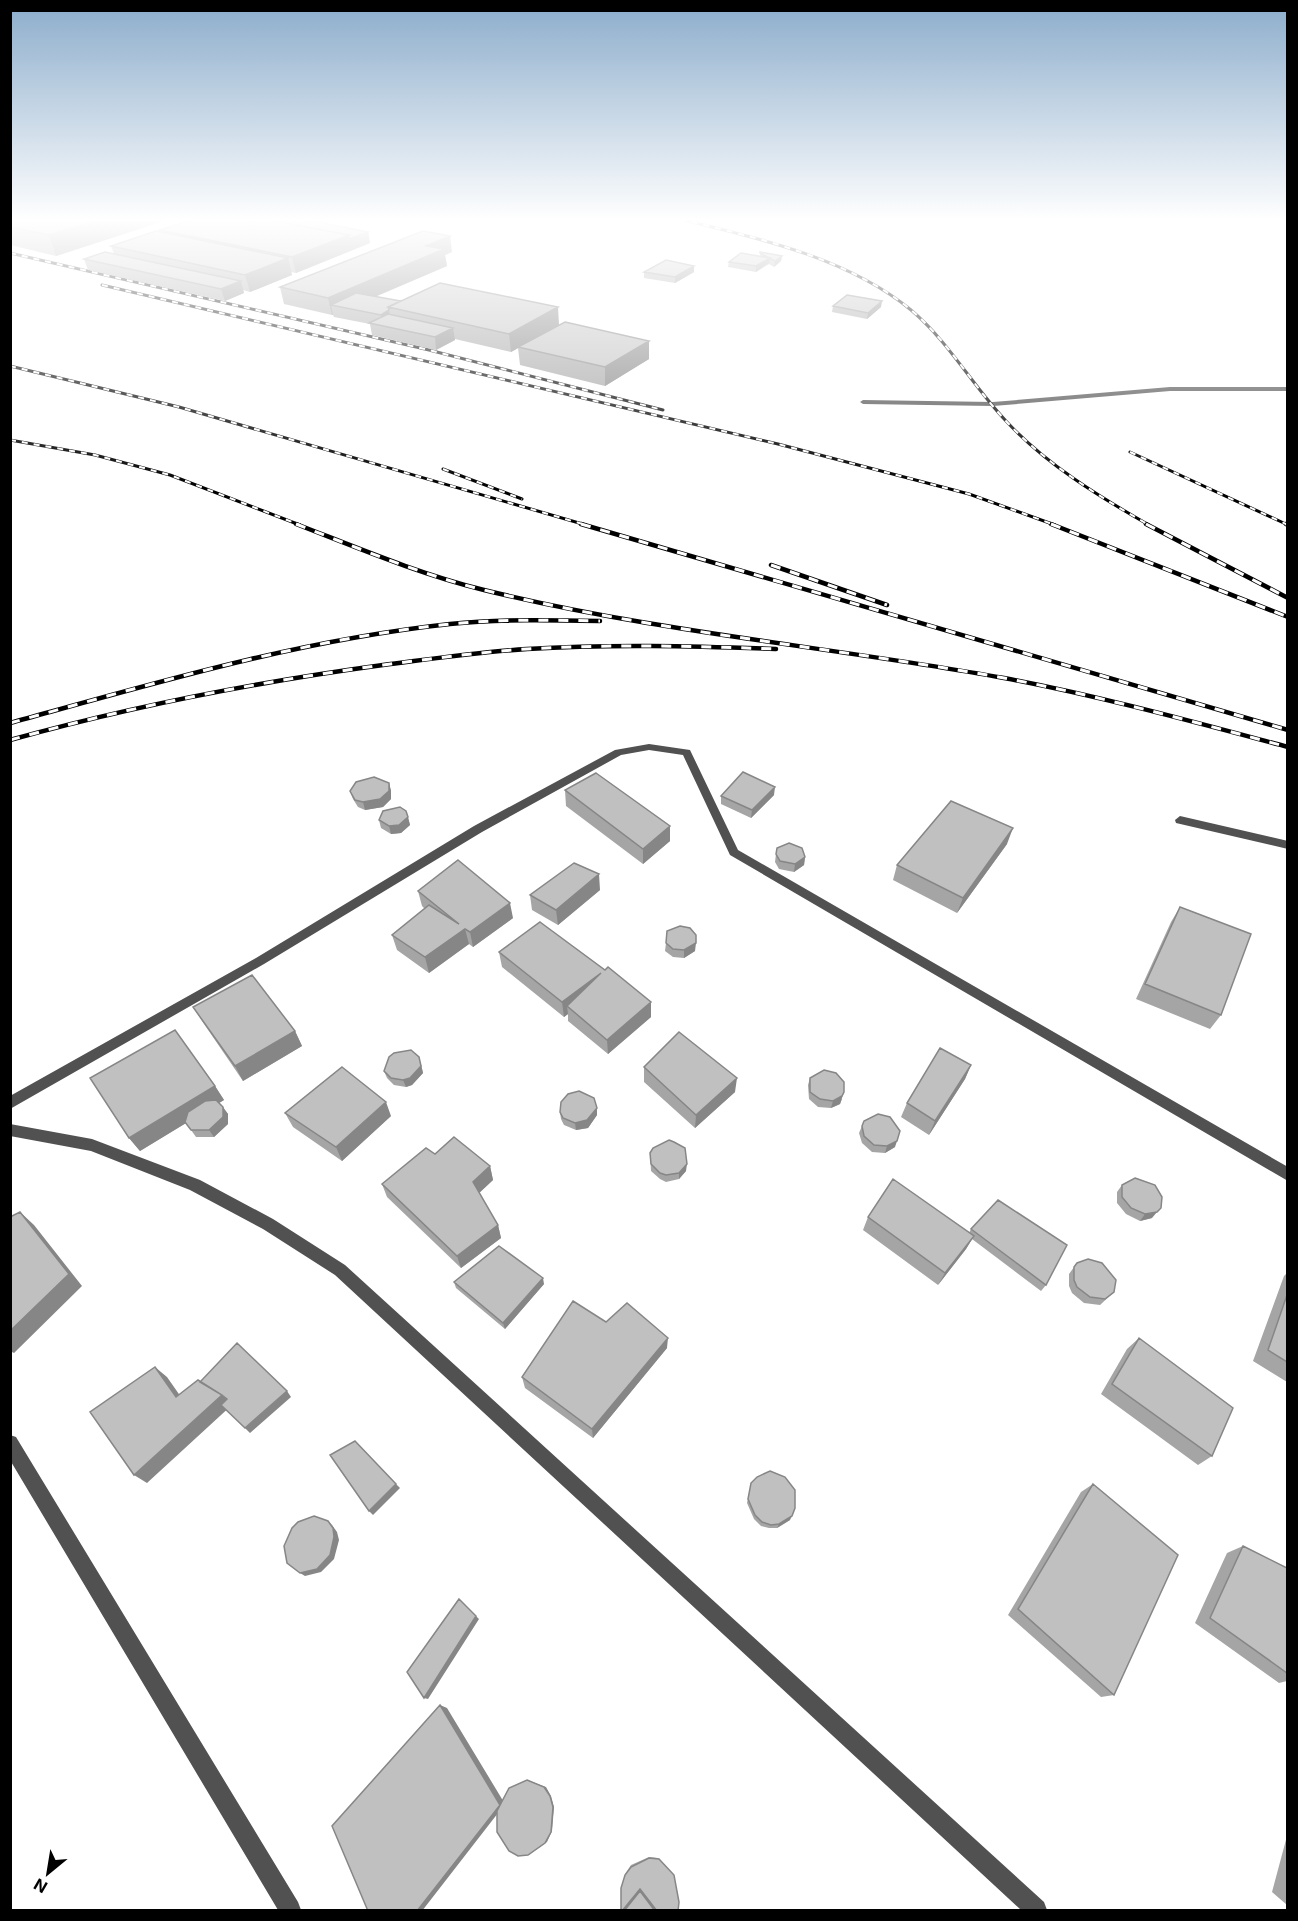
<svg xmlns="http://www.w3.org/2000/svg" width="1298" height="1921" font-family="Inter,sans-serif">
<style>
.lines{fill:none;stroke-linecap:round;stroke-linejoin:round}
.lane{fill:#515151;fill-rule:evenodd}
.street{fill:#515151;fill-rule:evenodd}
.rail-far1-casing{stroke:#000;stroke-width:3}
.rail-casing{stroke:#000;stroke-width:4.5}
.rail-far1{stroke:#fff;stroke-width:2;stroke-dasharray:6;stroke-linecap:butt}
.rail{stroke:#fff;stroke-width:3;stroke-dasharray:10;stroke-linecap:butt}
.wall{fill:#a5a5a5}
.shaded-wall{fill:#868686}
.building{fill:#c0c0c0;stroke:#868686;stroke-width:1.5}
</style>
<rect width="100%" height="100%" fill="#fff"/>
<g class="lines">
<path class="lane" d="M1170,387H1288V391H1170L993,406L863,404L860,402L863,400L993,402Z"/>
<path class="street" d="M649,744L690,750L738,850L1288,1167V1181L730,855L683,755L649,750L621,755L482,832L264,964L10,1109V1096L256,958L474,826L615,750Z
M1180,816L1288,841V849L1176,823L1175,820Z
M10,1124L92,1139L200,1180L273,1219L345,1265L1044,1902L1047,1910H1021L335,1275L263,1229L190,1190L91,1151L10,1136Z
M10,1435L16,1437L298,1902L301,1910H278L10,1460Z"/>
<g class="rail-far1-casing">
<path id="rail-far1" d="M680,219C758,238 848,258 911,310C949,342 972,385 1006,421C1046,464 1098,496 1149,525
M10,253L429,350L663,410
M102,285L778,444L969,494L1055,525
M10,366L179,407L586,525
M10,440L95,455L170,475L300,525
M1130,452L1288,525
M443,469L522,499"/>
</g>
<g class="rail-casing">
<path id="rail" d="M296,524C358,548 419,574 484,590C655,632 832,647 1004,678C1100,696 1194,722 1288,747
M581,524L1288,730
M1051,524L1288,617
M1146,524L1288,598
M1286,524L1288,525
M771,565L887,605
M10,723C155,683 300,640 450,624C500,619 550,620 600,621
M10,740C133,706 257,682 383,665C431,659 479,652 527,649C610,644 693,646 776,649"/>
</g>
<use href="#rail-far1" class="rail-far1"/>
<use href="#rail" class="rail"/>
</g>
<path class="wall" d="M10,219H170L56,256L10,245Z
M276,221L368,232L370,243L296,273L291,272L292,275L250,292L243,290L244,293L225,301L88,270L84,259L114,254L111,246L161,232L160,230Z
M452,252L445,255L447,266L375,297L401,301L559,325L649,359L605,386L520,365L518,348L511,352L455,339V340L436,350L372,335L370,324L334,317L333,315H332L284,304L280,287Z
M760,252L782,256L781,261L774,267L769,264L756,272L728,267L729,262L760,256Z
M694,266V272L675,283L644,278V272Z
M833,306L881,307L867,319L832,312Z
M389,783L391,791V799L383,807L365,810L358,807L353,799L350,791Z
M565,790L670,841L643,864L566,806Z
M774,795L751,818L721,804V796Z
M406,811L410,825L401,833L391,834L381,828L379,820Z
M1007,844L957,913L893,880L897,865Z
M776,854L805,857L804,865L794,872L779,869L775,862Z
M600,890L558,925L532,910L530,895Z
M418,891L513,918L473,947L469,944L429,973L397,950L392,935L425,909L422,906Z
M1180,907L1221,1015L1210,1029L1136,999L1171,922Z
M666,943L695,951L684,958L673,957L665,951Z
M499,952L605,970L651,1002V1017L608,1054L568,1021V1014L564,1017L502,967Z
M193,1007L295,1031L302,1046L243,1081L202,1021Z
M421,1064L423,1073L412,1085L406,1087L394,1085L387,1078L384,1071Z
M971,1065L965,1079L929,1135L901,1117L907,1103Z
M644,1067L735,1092L695,1128L644,1082Z
M810,1078L842,1099L840,1104L831,1108L818,1107L809,1099L808,1085Z
M215,1086L224,1100L219,1103L228,1114V1124L214,1137H196L186,1123L140,1151L129,1138Z
M597,1108V1115L588,1128L576,1130L564,1125L561,1119L560,1112Z
M285,1113L391,1116L342,1161L293,1127Z
M862,1126L895,1147L885,1153L872,1152L862,1143L859,1133Z
M650,1153L686,1171L679,1179L666,1182L660,1179L651,1171Z
M435,1154L490,1166L493,1180L479,1193L498,1225L501,1238L461,1268L387,1197L382,1184Z
M1122,1185L1152,1218L1140,1221L1126,1214L1117,1203V1192Z
M868,1217L969,1233L971,1229L1046,1285L1041,1291L972,1239L966,1249L938,1285L863,1230Z
M1077,1263L1114,1292L1100,1305L1084,1303L1072,1293L1069,1286V1274Z
M1287,1273V1382L1253,1361L1284,1276Z
M454,1282L544,1284L505,1329L456,1288Z
M606,1322L667,1348L593,1438L525,1388L522,1377Z
M1139,1338L1212,1456L1198,1465L1101,1394L1127,1349Z
M751,1483L790,1520L777,1528H769L761,1526L754,1519L747,1503Z
M1093,1484L1114,1695L1101,1697L1008,1615L1081,1492Z
M1243,1546L1287,1568V1681L1279,1683L1195,1623L1227,1553Z
M1287,1836V1905L1272,1892Z
M649,1857L658,1858L673,1874L678,1911H621L625,1874L631,1865Z"/>
<path class="shaded-wall" d="M102,219H170L56,256L49,235Z
M368,232L370,243L296,273L292,257L349,235Z
M450,236L452,252L445,255L447,266L348,308L331,305L333,315H332L328,298L426,246Z
M782,256L781,261L774,267L775,261Z
M288,258L292,275L250,292L245,275Z
M770,258L769,263L756,272V266Z
M694,266V272L675,283V277Z
M241,281L244,293L225,301L221,289Z
M882,301L881,307L867,319L868,313Z
M558,307L559,325L511,352L509,334Z
M389,310L391,323L383,326L381,315Z
M453,328L455,340L436,350L435,337Z
M649,341V359L605,386V367Z
M389,783L391,791V799L383,807L365,810L363,802Z
M775,787L774,795L751,818L752,810Z
M408,817L410,825L401,833L391,834L389,826Z
M670,826V841L643,864V849Z
M1013,828L1007,844L957,913L963,898Z
M805,857L804,865L794,872L795,864Z
M599,874L600,890L558,925L556,910Z
M510,903L513,918L473,947L470,932Z
M465,929L469,944L429,973L425,957Z
M696,943L695,951L684,958V950Z
M601,973L567,1006L568,1014L564,1017L562,1002Z
M651,1002V1017L608,1054L607,1040Z
M295,1031L302,1046L243,1081L235,1066Z
M419,1057L423,1073L412,1085L406,1087L403,1080Z
M971,1065L965,1079L929,1135L935,1121Z
M737,1078L735,1092L695,1128L696,1115Z
M215,1086L224,1100L140,1151L129,1138Z
M844,1092L840,1104L831,1108L833,1101Z
M386,1102L391,1116L342,1161L336,1147Z
M223,1107L228,1114V1124L214,1137L209,1130Z
M597,1108V1115L588,1128L576,1130L575,1123Z
M897,1141L895,1147L885,1153L887,1146Z
M687,1164L686,1171L679,1179V1173Z
M490,1166L493,1180L477,1195L473,1182Z
M20,1212L34,1225L82,1286L14,1353L10,1351V1331Z
M1157,1212L1152,1218L1140,1221L1145,1214Z
M498,1225L501,1238L461,1268L457,1256Z
M974,1236L966,1249L938,1285L945,1273Z
M543,1278L544,1284L505,1329L503,1323Z
M668,1338L667,1348L593,1438L592,1429Z
M155,1367L167,1377L188,1407L176,1397Z
M287,1391L291,1397L250,1433L245,1428Z
M222,1395L233,1404L147,1483L134,1475Z
M396,1484L400,1488L373,1515L369,1511Z
M792,1516L790,1520L777,1528L779,1524Z
M328,1521L332,1525L337,1532L339,1540L334,1559L321,1572L305,1576L300,1573Z
M476,1616L479,1619L428,1699L424,1698Z
M440,1705L447,1708L505,1804L422,1911H417Z
M527,1780L546,1787L551,1796L554,1807L552,1831L547,1842L528,1855Z"/>
<path class="building" d="M10,219H102L49,235L10,227Z
M193,219H264L349,235L292,257L160,230Z
M282,219H303L368,232L349,239V235L276,221Z
M156,231L288,258L245,275L111,246Z
M423,231L450,236L426,246L444,249L328,298L280,287Z
M105,252L241,281L221,289L84,259Z
M760,252L782,256L775,261L760,253Z
M741,253L770,258L756,266L729,262Z
M666,260L694,266L675,277L644,272Z
M440,283L558,307L509,334L388,307Z
M356,293L401,301L388,307L389,310L381,315L331,305Z
M847,295L882,301L868,313L833,306Z
M388,314L453,328L435,337L369,323Z
M565,322L649,341L605,367L518,347Z
M743,772L775,787L752,810L721,796Z
M596,773L670,826L643,849L565,790Z
M374,777L389,783V791L380,799L363,802L355,800L350,791L356,782Z
M951,801L1013,828L963,898L897,865Z
M400,807L406,811L408,817L399,825L389,826L379,820L383,811Z
M789,843L802,848L805,857L795,864L780,861L776,854L777,848Z
M458,860L510,903L470,932L465,929L425,957L392,935L429,905L459,924L418,891Z
M574,863L599,874L556,910L530,895Z
M1180,907L1251,934L1221,1015L1145,984Z
M540,922L605,970L608,967L651,1002L607,1040L567,1006L601,973L562,1002L499,952Z
M680,926L690,928L696,935V943L684,950L673,949L666,943L667,931Z
M252,975L295,1031L235,1066L193,1007Z
M175,1030L215,1086L129,1138L90,1078Z
M679,1032L737,1078L696,1115L644,1067Z
M940,1048L971,1065L935,1121L907,1103Z
M411,1050L419,1057L421,1066L410,1078L403,1080L391,1078L384,1071L389,1057L394,1053Z
M342,1067L386,1102L336,1147L285,1113Z
M824,1070L836,1073L844,1082V1092L842,1096L833,1101L820,1099L810,1092V1078Z
M579,1091L594,1098L597,1108L587,1120L575,1123L563,1118L560,1112L561,1102L568,1094Z
M216,1100L223,1107V1117L209,1130H191L185,1122L188,1112L205,1101Z
M878,1114L890,1117L900,1131L897,1141L887,1146L874,1145L864,1136L862,1126L864,1121Z
M454,1137L490,1166L473,1182L498,1225L457,1256L382,1184L426,1148L435,1154Z
M669,1140L674,1142L685,1148L687,1164L679,1173L666,1175L660,1173L651,1164L650,1153L653,1148Z
M1135,1178L1155,1185L1162,1197L1161,1208L1157,1212L1145,1214L1131,1208L1122,1197V1185Z
M893,1179L974,1236L945,1273L868,1217Z
M998,1200L1067,1245L1046,1285L971,1229Z
M20,1212L69,1274L10,1331V1217Z
M499,1246L543,1278L503,1323L454,1282Z
M1088,1259L1102,1263L1116,1280L1114,1292L1105,1299L1090,1297L1077,1287L1074,1280V1267L1077,1263Z
M1287,1295V1362L1268,1350Z
M573,1301L606,1322L627,1303L668,1338L592,1429L522,1377Z
M1139,1338L1233,1408L1212,1456L1112,1384Z
M237,1343L287,1391L245,1428L221,1405L227,1399L222,1395L200,1382Z
M155,1367L176,1397L198,1380L222,1395L134,1475L90,1412Z
M355,1441L396,1484L369,1511L330,1455Z
M770,1471L785,1477L795,1490V1508L792,1516L779,1524L771,1525L762,1522L755,1515L748,1499L751,1483L757,1477Z
M1093,1484L1178,1555L1114,1695L1018,1609Z
M314,1516L328,1521L333,1528L334,1537L330,1555L317,1569L300,1573L287,1563L284,1546L292,1528L298,1522Z
M1243,1546L1287,1568V1673L1210,1618Z
M459,1599L476,1616L424,1698L407,1672Z
M440,1705L500,1805L417,1911H368L332,1826Z
M527,1780L544,1787L550,1796L553,1807L551,1832L545,1843L528,1855L518,1856L509,1851L497,1832V1811L509,1788Z
M649,1858L659,1859L674,1875L679,1902L678,1911H657L640,1889L622,1911H621V1888L625,1875L631,1867Z
M640,1891L655,1911H624Z"/>
<linearGradient id="sky" x2="0" y2="1"><stop stop-color="#8baccb"/><stop offset="0.45" stop-color="#fff"/><stop offset="1" stop-color="#fff" stop-opacity="0"/></linearGradient>
<rect width="1298" height="488" fill="url(#sky)"/>
<rect width="1298" height="1921" fill="none" stroke="#000000" stroke-width="24"/>
<g transform="translate(48 1873) rotate(210)" stroke="#ffffff" stroke-width="4.5" paint-order="stroke">
<path d="M0-4.5L10 22L0 15L-10 22Z" fill="#000000"/>
<text y="-9" font-size="16" font-weight="bold" text-anchor="middle" fill="#000000">N</text>
</g>
</svg>
